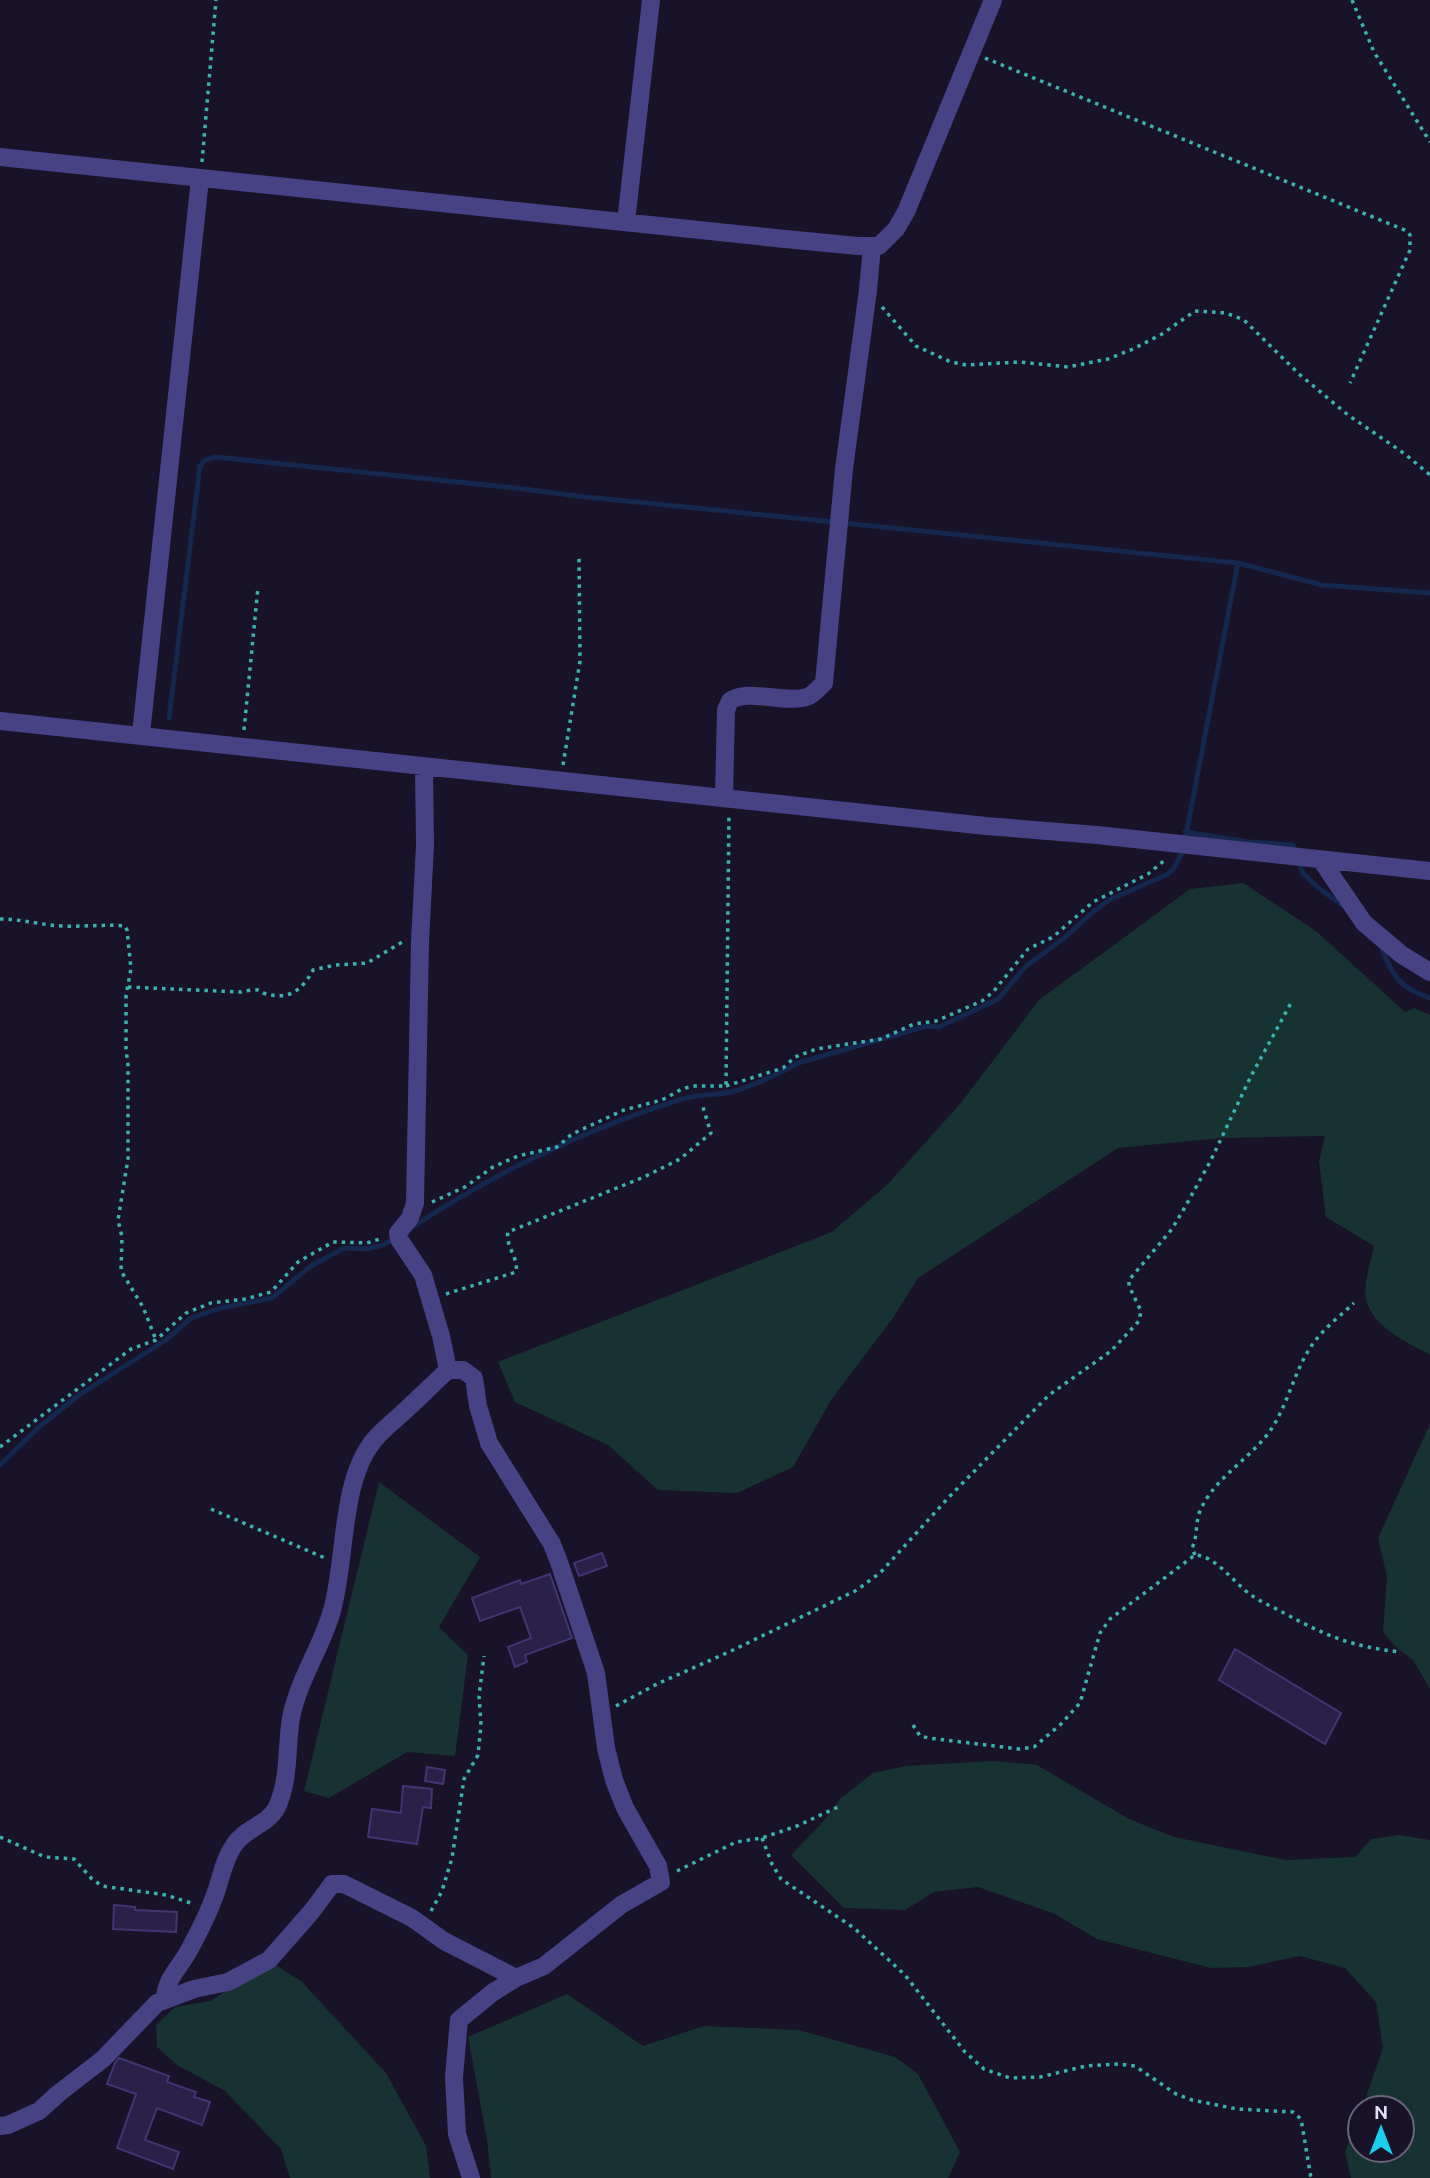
<svg xmlns="http://www.w3.org/2000/svg" width="1430" height="2178" font-family="Ubuntu,sans-serif">
<style>
.green{fill:#163232}
.lines{fill:none;stroke-linecap:round;stroke-linejoin:round}
.stream{stroke:#14274c;stroke-width:5}
.building{fill:#2a2148;stroke:#433572;stroke-width:2}
.path{stroke:#3bb2b0;stroke-width:3.5;stroke-dasharray:3.5 5;stroke-linecap:butt}
.street{stroke:#474284;stroke-width:18}
</style>
<rect width="100%" height="100%" fill="#181329"/>
<path class="green" d="M1243,883L1316,931L1405,1012L1414,1008L1430,1015V1355C1407,1342 1373,1328 1366,1299C1363,1283 1371,1262 1374,1246L1326,1217L1319,1161L1325,1136L1221,1138L1118,1148L918,1278L893,1318L831,1400L793,1467L737,1493L658,1490L608,1445L515,1402L498,1362L832,1232L888,1184L960,1104L1039,1000L1190,889Z
M1430,1424V1689L1413,1660L1395,1646L1383,1632L1387,1577L1378,1538Z
M379,1482L480,1557L439,1627L468,1655L455,1756L407,1752L329,1798L304,1791Z
M994,1761L1037,1765L1129,1819L1174,1837L1286,1860L1355,1857L1371,1839L1399,1835L1430,1840V2178H1351L1345,2152L1360,2112V2150H1402V2108H1362L1383,2048L1376,2002L1345,1968L1300,1956L1248,1967L1211,1968L1097,1939L1055,1914L978,1887L934,1892L905,1910L844,1908L791,1855L823,1822L841,1798L873,1773L906,1766Z
M269,1961L301,1981L386,2073L426,2146L430,2178H290L281,2149L225,2091L177,2065L157,2047L156,2025L175,2007L211,2001Z
M567,1994L643,2046L704,2026L799,2030L895,2057L918,2074L960,2152L948,2178H491L487,2140L468,2037Z"/>
<g class="lines">
<path class="stream" d="M169,718L200,466L205,460L216,457L516,488L577,496L1238,563L1322,585L1430,593
M1185,832L1250,842L1293,845L1303,873L1317,887L1345,907
M1185,840L1238,563
M1380,945C1394,976 1396,986 1430,998
M411,1228C494,1173 586,1129 682,1099C697,1094 714,1096 730,1092C745,1089 784,1072 798,1063L927,1026L939,1027L998,999L1026,966L1063,939L1094,911L1109,900L1168,874L1174,868L1184,849
M0,1465L39,1427L79,1395L166,1340L191,1318L221,1308L272,1298L311,1266L344,1248L366,1249L383,1245L394,1239"/>
</g>
<path class="building" d="M602,1553L607,1566L579,1576L574,1563Z
M550,1574L572,1638L525,1655L527,1662L515,1667L508,1647L531,1638L520,1607L480,1621L472,1598L520,1580L521,1584Z
M1235,1649L1341,1713L1325,1744L1219,1680Z
M427,1767L445,1770L443,1784L425,1781Z
M403,1786L432,1789L431,1808L423,1807L417,1844L368,1837L372,1809L401,1813Z
M114,1905L135,1907V1910L177,1912L176,1932L113,1929Z
M119,2058L169,2076L167,2082L196,2092L194,2097L210,2102L202,2125L157,2108L145,2140L179,2152L173,2169L117,2148L136,2094L107,2084L115,2063Z"/>
<g class="lines">
<path class="path" d="M1352,0L1374,52L1430,142
M985,58L1407,231L1410,235V250L1350,383
M202,162L216,0
M882,307L916,346L951,362L966,365L1020,362L1068,367L1108,359L1133,349L1162,334L1195,311L1226,313L1244,320L1299,374L1348,415L1405,454L1430,475
M244,730L258,587
M563,765L580,661L579,556
M0,919C21,919 41,925 62,926C83,927 104,924 125,926L127,930L131,969L126,995V1049L128,1065V1159L118,1220L122,1237L121,1271L143,1307L156,1340
M128,987L241,992C246,991 254,989 258,990C260,991 261,992 263,993C288,1001 302,991 313,970L335,965L367,963L404,941
M726,1086L783,1068L795,1057L816,1049L881,1039L914,1024L936,1021L982,1001L993,992L1028,949L1053,937L1093,902L1148,874L1166,859
M432,1202L465,1187L493,1167L518,1156L557,1147L572,1134L624,1110L662,1100L682,1089L693,1086H726L729,814
M446,1294L516,1272C519,1258 505,1246 508,1232L644,1177L680,1159L711,1133L702,1104
M0,1447L131,1349L156,1340L186,1313L211,1303L245,1299L271,1292L298,1262L333,1242L367,1243L383,1238
M211,1509L325,1558
M1195,1555L1192,1548C1198,1536 1195,1523 1200,1511C1214,1478 1249,1460 1270,1431C1288,1405 1294,1371 1312,1345C1323,1329 1340,1316 1354,1303
M616,1706L657,1684L731,1651L857,1590L881,1572L949,1497L1049,1395L1111,1351L1139,1321L1141,1311L1129,1286V1280L1172,1229L1185,1207L1210,1162L1251,1076L1291,1003
M913,1725L920,1736L929,1738L1019,1749L1034,1747L1061,1724L1080,1703L1100,1633L1110,1619L1195,1555C1216,1556 1234,1583 1251,1595C1261,1602 1273,1607 1284,1613C1326,1636 1353,1647 1401,1652
M0,1837L45,1857L74,1859L92,1879L102,1886L166,1895L194,1904
M762,1838L772,1864L781,1879L854,1928L905,1975L965,2052L984,2069L1010,2078L1040,2077L1086,2066L1118,2064L1135,2066L1176,2094L1192,2100L1237,2109L1293,2112L1301,2119L1311,2178
M677,1871L736,1842L762,1838L797,1826L840,1806
M431,1911L442,1891L452,1858L464,1779L478,1755L481,1725L479,1696L484,1656"/>
<path class="street" d="M0,157L785,239L858,246H879L896,229L906,212L993,0
M626,222L651,0
M0,721L986,826L1097,835L1430,871
M141,734L200,179
M424,767L425,845L420,942L415,1203L410,1218L398,1233L399,1239L423,1275L441,1336L448,1370H463L474,1378L478,1406L489,1443L552,1544L559,1562L596,1673L606,1748L614,1780L625,1808L658,1866L661,1882L621,1905L544,1966L516,1978L492,1993L459,2020L454,2077L457,2134L471,2178
M724,797L726,710L730,701C748,688 784,704 807,697C813,695 819,688 824,683L844,469L868,290L872,247
M1321,860L1364,923L1402,955L1430,972
M165,1999C165,1980 180,1967 188,1952C199,1932 210,1911 217,1889C222,1873 225,1858 234,1845C245,1828 268,1825 277,1807C290,1778 286,1748 291,1718C298,1681 320,1650 331,1614C347,1562 339,1483 374,1440C385,1427 398,1418 409,1407C422,1395 435,1382 448,1370
M0,2126L8,2125L39,2111L59,2093L103,2059L157,2003L194,1989L228,1982L269,1960L312,1911L332,1884H344L412,1918L444,1941L516,1978"/>
</g>
<g transform="translate(1381 2129)"><circle r="33" fill="#181329" stroke="#69647d" stroke-width="2"/>
<path d="M0-5L12 26L0 18L-12 26Z" fill="#1aceec"/>
<text y="-10" font-size="19" font-weight="bold" text-anchor="middle" fill="#e2defc">N</text>
</g>
</svg>
